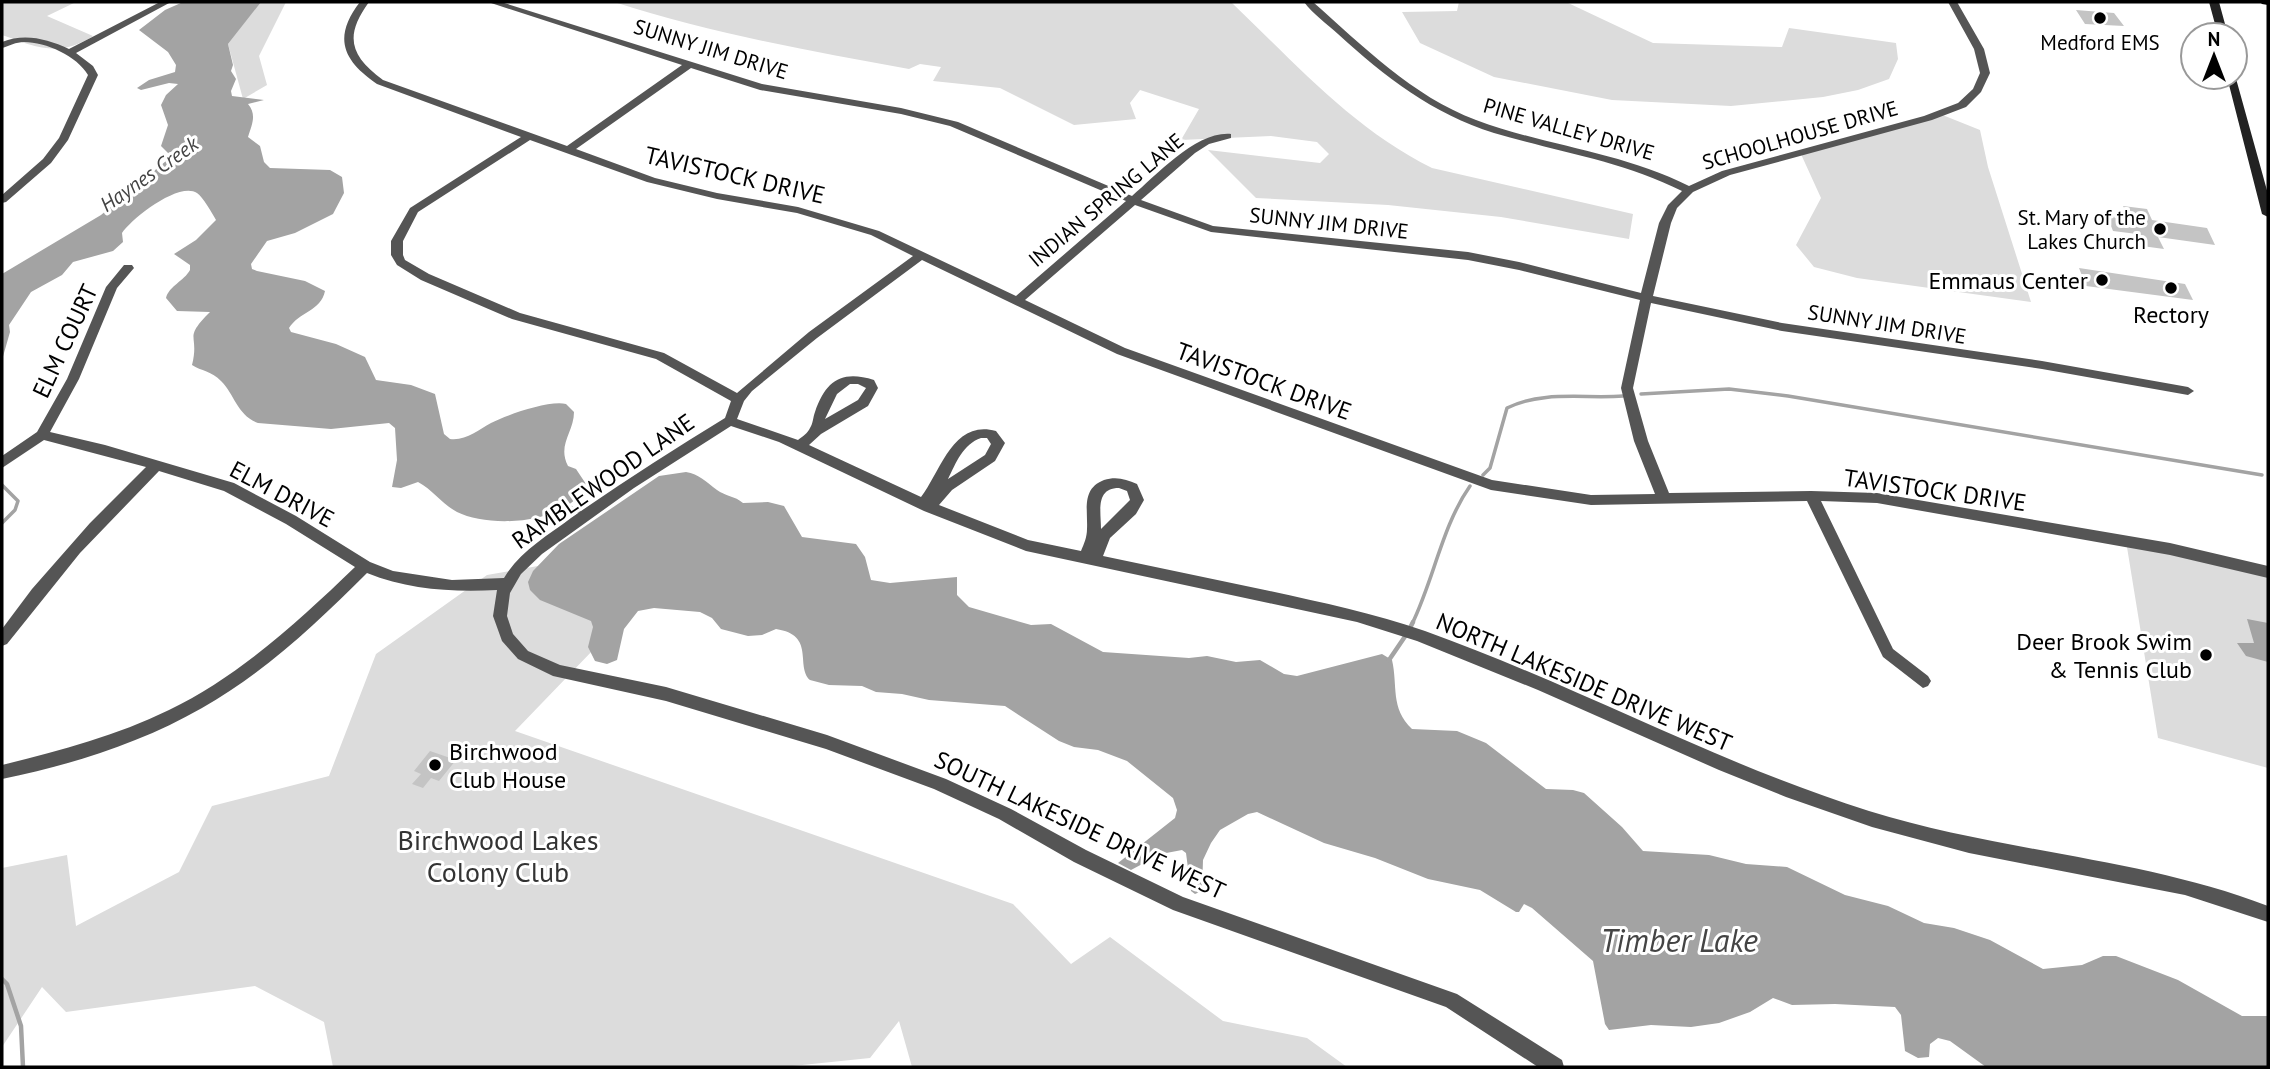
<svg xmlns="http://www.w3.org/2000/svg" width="2270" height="1069" font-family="'PT Sans',sans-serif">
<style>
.green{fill:#dcdcdc}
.water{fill:#a3a3a3}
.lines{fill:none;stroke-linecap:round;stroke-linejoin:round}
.stream-far1{stroke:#a3a3a3;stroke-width:3.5}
.stream{stroke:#a3a3a3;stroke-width:4.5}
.building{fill:#c4c4c4}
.street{fill:#555;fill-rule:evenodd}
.secondary{fill:#222;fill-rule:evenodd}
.primary{fill:#000;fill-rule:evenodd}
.poi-dot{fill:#000;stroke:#fff;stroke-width:2.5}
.labels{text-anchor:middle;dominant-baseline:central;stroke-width:6;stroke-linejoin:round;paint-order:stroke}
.far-poi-label{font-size:21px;fill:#000;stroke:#fff}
.far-street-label{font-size:21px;fill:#000;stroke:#fff}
.far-water-label{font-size:21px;font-style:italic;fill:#444;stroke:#fff}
.street-label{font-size:24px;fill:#000;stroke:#fff}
.poi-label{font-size:24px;fill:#000;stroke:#fff;text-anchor:end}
.near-park-label{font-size:28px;fill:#333;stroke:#fff}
.near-water-label{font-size:32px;font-style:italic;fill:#444;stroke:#fff}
</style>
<rect width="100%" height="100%" fill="#fff"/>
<path class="green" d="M2,2H76L47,16L93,36C59,58 36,47 2,35Z
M260,2H286L259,56L267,85L243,99L228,44Z
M614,2H1231C1294,62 1353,129 1432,168L1633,214L1629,239L1501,217L1388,205L1256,198L1208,150L1320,163L1329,154L1317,142L1271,136L1181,140L1199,109L1140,90L1130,103L1136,119L1074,125L1000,88L933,81L941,67L920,64L909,69C810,51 710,33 614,2Z
M1459,2H1566L1653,43L1782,47L1789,28L1896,43L1898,59L1889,79L1858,90L1823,97L1731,106L1612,100L1494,77L1420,43L1402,12L1457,11Z
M1940,114L1980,130L1988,167L2031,302L1857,278L1814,267L1796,245L1821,198L1800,152Z
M2126,541L2268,572V768L2158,738Z
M572,560L648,593L515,731L1013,904L1071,964L1110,937L1223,1021L1307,1038L1347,1067H912L899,1021L870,1058L783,1067H333L324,1022L255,986L66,1012L42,987L2,1047V868L67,855L76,926L179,872L212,806L329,776L376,654L487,575Z"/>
<path class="water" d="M183,2H261L228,44L233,65L231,71L236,79L231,91L232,96L264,100L248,104C257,115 252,124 248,137L260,146L264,162L270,168L330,170L342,177L344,193L333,214L295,233L267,241L251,264L252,269L257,271L305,281L325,291C321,311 299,312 289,328L291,332L336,344L365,357L376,380L411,385L435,394L444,434L450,439C466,441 478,430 491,423C507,415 549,400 566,404L574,412C574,432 557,445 568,466L576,469L586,484C570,524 491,529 457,512C442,504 433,490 418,482L401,488L392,487L397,460L395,428L389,423L331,429L258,423C237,415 235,395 221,381C212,371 201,371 192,365C200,333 182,340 210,312L177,311L166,298C169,286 184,281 190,270V265L174,254L196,240L216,220C212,213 203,197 197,193C179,181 131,219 122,233L123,242L113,251L73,262L62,275L31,292L9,325L10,332L2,360V274L101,215L166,161L169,154L161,146L168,125L161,105L166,95L178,84L169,83L141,90L137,88L149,80L175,72L176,65L168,52L139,30L165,10Z
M686,472C699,474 706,482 717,490C725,496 735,496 743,503L768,502L784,506L802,537L856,544L865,557L871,580L890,583L957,577V595L969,607L1031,625L1051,624L1103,652L1189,658L1207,656L1236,662L1260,660L1284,674L1297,676L1382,654L1392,660C1398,686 1390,708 1412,729L1457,731L1486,743L1546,789L1573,790L1584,793L1622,827L1643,851L1709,855L1746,864L1787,867L1845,895L1888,906L1924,923L1954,928L1990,940L2043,969L2082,965L2103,956H2116L2178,980L2242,1016H2268V1067H1986L1950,1041L1938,1038L1930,1044L1929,1057L1918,1058L1905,1051L1901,1015L1895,1007L1835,1004L1792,1005L1773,998L1750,1012L1719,1023L1691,1027L1651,1025L1609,1030L1605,1024L1593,961L1532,908L1524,904L1519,912H1516L1480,890L1428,879L1375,858L1324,843L1257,812L1248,814L1220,830L1211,843L1203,860L1202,891L1195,894L1191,891L1186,853L1182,850L1161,854L1131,870L1118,863L1175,818L1177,810L1173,798L1127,761L1098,750L1074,747L1059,741L1005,706L929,700L902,694L876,692L862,686L829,685L810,680C795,666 816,635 776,629L762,635L748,636L721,629L712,618L700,612L654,608L638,611L624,629L617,660L607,664L595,661L588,647L593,627L591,621L540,600L530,590L528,582L533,571L559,544L659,476Z
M2247,619L2268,623V662L2246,656L2237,643H2254Z"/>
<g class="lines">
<path class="stream-far1" d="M1641,394L1729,389L1788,396L2262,475
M1483,475L1490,468L1507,408C1543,390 1585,399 1623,396
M2,485L18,501L15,510L2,523
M566,505L581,513
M1412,624C1434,579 1442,526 1470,486"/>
<path class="stream" d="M1410,628L1413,622
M1389,660L1406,635
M2,979L7,984L21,1026L23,1067"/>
</g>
<path class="building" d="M2076,10L2114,13L2124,26L2085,24Z
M2123,206L2147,209L2152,220L2207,228L2215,245L2158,237L2164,249L2142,246L2137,234L2113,231L2106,213L2128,216Z
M2079,268L2185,284L2193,300L2086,286Z
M430,751L456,760L439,781L431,778L423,788L412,784L421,774L414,771Z"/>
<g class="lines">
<path class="street" d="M160,2H171L76,53L93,66L98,75L68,140L51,163L6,202L2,203V195L43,159L59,138L88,75C77,56 46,42 24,42C16,42 9,46 2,48V42C25,33 47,39 69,49Z
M360,2H369C344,36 350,56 383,80L567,146L682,65L488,2H501L762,84L901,108L958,122L1132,196C1157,175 1196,131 1231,134V138L1209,144L1195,153L1141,200L1213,226L1468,252L1519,262L1641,293L1659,223L1668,205L1682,191C1622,161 1558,152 1494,133C1433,114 1385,77 1338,34C1327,24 1313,14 1304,2H1313C1363,46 1412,96 1476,120C1546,146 1621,152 1689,186L1722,171L1924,116L1958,103L1973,89L1980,73L1974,49L1948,2H1957L1984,49L1990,73L1981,92L1966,107L1932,120L1730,175L1693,192L1677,208L1671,223L1653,296L1782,323L2042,361L2188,387L2194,391L2188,395L2042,369L1782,331L1651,303L1633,388L1648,441L1669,493L1811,491L1877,493L2170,543L2268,566V578L2170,555L1877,503L1821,501L1893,649L1928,676L1931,681L1928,686L1923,688L1883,657L1807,501L1591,505L1491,490L1117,354L922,260L817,338L752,391L744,401L737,419L798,440C802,437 808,433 810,428C813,424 813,417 815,412C826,380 842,370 874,380L878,388L868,406L821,434L809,445L921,497C941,471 953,419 996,431L1005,443L995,461L952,490L939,505L1028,540L1081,551C1084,544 1087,537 1087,529C1088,510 1081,489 1104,480C1116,476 1126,479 1137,484L1144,500L1136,514L1110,538L1103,556C1157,567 1211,579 1265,590C1319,602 1373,613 1425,631C1576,685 1716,763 1869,811C2000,852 2140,857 2268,906V922L2185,895L1969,853L1872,827L1786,797L1719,770L1538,690L1417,641L1357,622L1026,551L924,511L779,442L731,426L634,488L542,554L521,574L510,593L507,616L513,634L528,651L560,665L666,687L827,735L946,779L1011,809L1086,850L1183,897L1457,994L1562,1060L1564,1067H1538L1446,1007L1173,910L1074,862L999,819L934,789L826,749L666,701L553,676L518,659L502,641L493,616L497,590C452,592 409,590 367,573C317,623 264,673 202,708C141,743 71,765 2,779V765C59,751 116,736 169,710C239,676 299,621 355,567L286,524L224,491L159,471L80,553L7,644L2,646V629L32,589L90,523L146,467L44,440L2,468V456L37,432L67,379L106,287L124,265H132L134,268L117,288L79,379L50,432L105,445L234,483L296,516L370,562L393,571L452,580L504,578C519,552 547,536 571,518C621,483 673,450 725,418L731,401L656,359L512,319L421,280L397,265L391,255V241L410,208L521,137L377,84C342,60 333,37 360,2ZM691,68L760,90L901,114L950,126L1126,201L1016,296L879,231L798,207L717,193L655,178L576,149ZM530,140L647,182L717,199L797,213L871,235L913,256L809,332L737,393L664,353L520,313L429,274L405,260L403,255V241L418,212ZM1135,205L1211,232L1468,260L1519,270L1640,300L1621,388L1634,441L1655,494L1591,495L1492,480L1125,348L1025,300ZM850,384H858L866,388L858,400L825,419L837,394ZM981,438H987L991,444L985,455L948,479C956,463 963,444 981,438ZM1119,488L1127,491L1130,500L1101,529C1101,512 1095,488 1119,488Z"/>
<path class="secondary" d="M2209,2H2219L2228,35H2218Z
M2235,75L2268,194V217L2262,214L2227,77H2235Z"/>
<path class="primary" d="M2260,2H2268V5L2262,4Z"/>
</g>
<g class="poi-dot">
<circle cx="2100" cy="18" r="7"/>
<circle cx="2160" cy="229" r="7"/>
<circle cx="2102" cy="280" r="7"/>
<circle cx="2171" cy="288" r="7"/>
<circle cx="2206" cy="655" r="7"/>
<circle cx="435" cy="765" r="7"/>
</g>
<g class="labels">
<g class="far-poi-label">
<text x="2100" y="42">Medford EMS</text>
<text x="2146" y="217" text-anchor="end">St. Mary of the<tspan x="2146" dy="24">Lakes Church</tspan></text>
</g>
<g class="far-street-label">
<text transform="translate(711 49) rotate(17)">SUNNY JIM DRIVE</text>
<text transform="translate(1569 129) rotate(16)">PINE VALLEY DRIVE</text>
<text transform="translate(1800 135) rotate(-16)">SCHOOLHOUSE DRIVE</text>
<text transform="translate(1106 200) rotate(-40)">INDIAN SPRING LANE</text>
<text transform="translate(1329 223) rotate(6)">SUNNY JIM DRIVE</text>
<text transform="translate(1887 324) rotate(9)">SUNNY JIM DRIVE</text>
</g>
<g class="far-water-label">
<text transform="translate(149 174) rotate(-35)">Haynes Creek</text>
</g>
<g class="street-label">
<text transform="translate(735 175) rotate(13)">TAVISTOCK DRIVE</text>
<text transform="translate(65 341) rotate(-65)">ELM COURT</text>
<text transform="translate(1264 381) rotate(20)">TAVISTOCK DRIVE</text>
<text transform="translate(603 481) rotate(-35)">RAMBLEWOOD LANE</text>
<text transform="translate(1935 490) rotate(8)">TAVISTOCK DRIVE</text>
<text transform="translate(282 494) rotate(28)">ELM DRIVE</text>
<text transform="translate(1584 682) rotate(23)">NORTH LAKESIDE DRIVE WEST</text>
<text transform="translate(1080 825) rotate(25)">SOUTH LAKESIDE DRIVE WEST</text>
</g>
<g class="poi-label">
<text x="2088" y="280">Emmaus Center</text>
<text x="2171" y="314" text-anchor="middle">Rectory</text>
<text x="2192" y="641">Deer Brook Swim<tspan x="2192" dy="28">&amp; Tennis Club</tspan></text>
<text x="449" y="751" text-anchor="start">Birchwood<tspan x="449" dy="28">Club House</tspan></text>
</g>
<g class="near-park-label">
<text x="498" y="839">Birchwood Lakes<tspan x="498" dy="32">Colony Club</tspan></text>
</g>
<g class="near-water-label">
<text x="1679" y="940">Timber Lake</text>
</g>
</g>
<rect width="2270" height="1069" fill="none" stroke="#000000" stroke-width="7"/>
<g transform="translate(2214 56)"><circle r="33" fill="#ffffff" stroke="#999999" stroke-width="2"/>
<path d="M0-5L12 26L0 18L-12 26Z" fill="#000000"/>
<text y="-10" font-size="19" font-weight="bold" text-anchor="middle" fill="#000000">N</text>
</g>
</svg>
